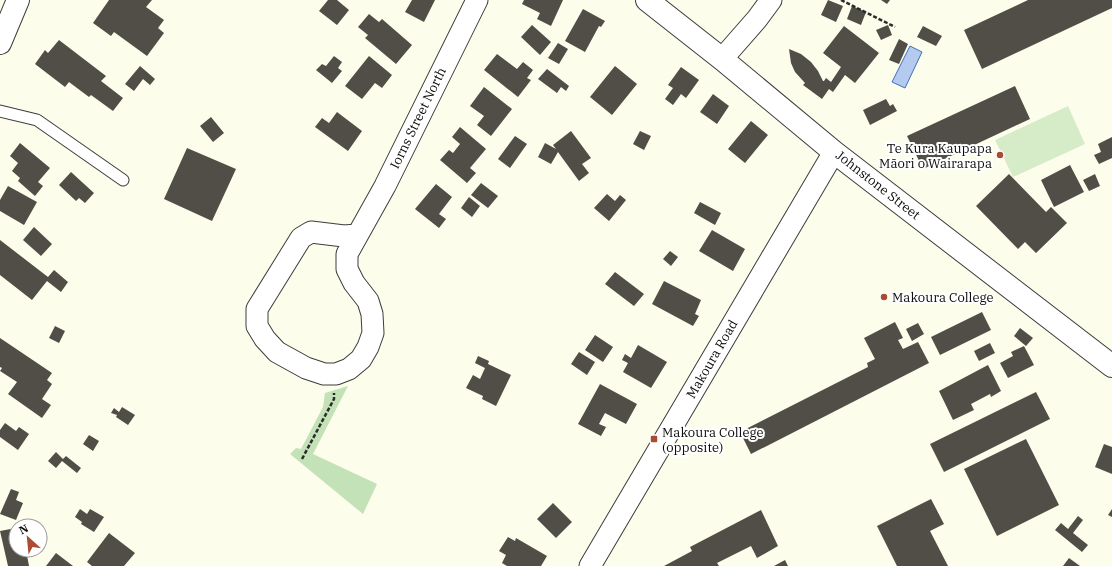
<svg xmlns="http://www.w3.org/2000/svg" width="1112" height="566" font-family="'IBM Plex Serif',serif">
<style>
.green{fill:#c3e2b8}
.pitch{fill:#d6ebc8}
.water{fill:#b4caee;stroke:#436ebd}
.building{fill:#514e48}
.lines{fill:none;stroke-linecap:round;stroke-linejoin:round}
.service-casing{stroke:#3d3d3d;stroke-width:13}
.minor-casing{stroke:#3d3d3d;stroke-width:23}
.tertiary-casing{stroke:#3d3d3d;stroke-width:24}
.path{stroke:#2c2c2c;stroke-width:2.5;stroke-dasharray:4 2;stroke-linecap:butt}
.service{stroke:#fff;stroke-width:11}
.minor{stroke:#fff;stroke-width:21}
.tertiary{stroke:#fff;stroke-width:22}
.poi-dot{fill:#aa4b33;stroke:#fff;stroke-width:1.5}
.labels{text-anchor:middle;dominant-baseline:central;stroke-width:4;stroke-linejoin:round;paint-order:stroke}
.street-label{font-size:13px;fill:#0a0a0a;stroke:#fff}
.poi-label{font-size:13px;fill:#0a0a0a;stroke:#fff;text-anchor:start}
</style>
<rect width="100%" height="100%" fill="#fcfdea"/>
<path class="green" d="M348,386L313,454L377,484L363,514L290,454L296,448L301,449L323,407L325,393Z"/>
<path class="pitch" d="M1068,106L1085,144L1013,177L995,140Z"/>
<path class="water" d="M910,46L922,52L905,88L892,82Z"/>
<path class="building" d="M109,0H152L146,7L164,20L158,28L164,33L147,56L114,32L111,36L93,23Z
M328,0H337L349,10L337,25L319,11Z
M412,0H435L424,22L405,12Z
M524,0H563L551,26L537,19L540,13L522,4Z
M828,0L843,6L836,22L821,15Z
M881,0H890L887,4Z
M1028,0H1112V8L982,69L964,30Z
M852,6L866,12L861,25L847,19Z
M583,9L605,21L601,27L599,26L585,52L565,41Z
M369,14L379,22L382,19L412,45L396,64L365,38L368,35L358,27Z
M532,25L551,42L540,55L521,37Z
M888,25L892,35L881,40L876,30Z
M844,26L879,53L855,83L845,75L833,92L829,89L822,99L803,85L805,83L795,72L791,63L789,49L801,54L811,62L818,71L823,81H824L826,78L831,82L841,67L823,53Z
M923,26L942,36L936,46L917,37Z
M899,39L908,44L899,64L889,60Z
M59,40L106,76L101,81L123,98L113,111L91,95L89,97L69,82L65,87L35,64L45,50L48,53Z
M558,43L568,49L559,64L548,58Z
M497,54L517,69L523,62L533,70L527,78L531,80L518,97L484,70Z
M334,56L342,62L338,68L342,71L332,83L316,70L322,64L326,66Z
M369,56L392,75L382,88L375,83L362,99L345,86Z
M140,66L155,79L150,85L143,79L134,91L125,84Z
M615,66L637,84L612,115L590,97Z
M681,67L699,80L686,98L681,94L673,105L665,99L673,88L668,85Z
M547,69L569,86L566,91L561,87L557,93L538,79Z
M1015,86L1030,119L923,169L907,136Z
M484,87L512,109L491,136L477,125L484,116L470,106Z
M713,94L729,106L717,124L700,112Z
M886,99L890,106L893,104L897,111L870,125L863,110Z
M337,112L362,131L348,151L315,127L322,118L329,123Z
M211,117L224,133L213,142L200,126Z
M751,121L768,135L745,163L728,149Z
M460,127L486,149L470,168L476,173L467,183L440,160L449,150L453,153L460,144L452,137Z
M571,131L591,158L582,164L589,173L579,181L558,152L551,164L538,157L545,143L556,149L553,145Z
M640,131L651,136L644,150L633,144Z
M515,136L527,144L510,168L498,159Z
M1112,137V158L1099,164L1094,155L1101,152L1098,144Z
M20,143L50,168L38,182L43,186L35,196L18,181L20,178L12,171L18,163L10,156Z
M187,148L236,169L212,221L164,199Z
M1070,165L1084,192L1054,207L1041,180Z
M71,172L94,193L85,203L79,198L76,201L59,185Z
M1009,174L1046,212L1051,207L1067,223L1036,253L1025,242L1018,249L976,206Z
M1095,174L1100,186L1089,191L1083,180Z
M481,183L498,196L488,208L471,195Z
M436,184L452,197L439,214L446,219L439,228L415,209Z
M8,186L37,202L24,225L0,211V200Z
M607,194L615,201L620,195L626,200L609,221L594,208Z
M469,197L480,206L472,217L461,208Z
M700,202L721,213L715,225L694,213Z
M34,227L52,244L41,256L23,240Z
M712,230L745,249L733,271L699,251Z
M0,240L48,277L54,270L68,282L61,292L47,281L32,300L0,275Z
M670,251L678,257L671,266L663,259Z
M615,272L644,294L634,306L605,284Z
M664,281L701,300L695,314L699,316L693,326L652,304Z
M982,312L991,330L940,355L931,337Z
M895,322L903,338L898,340L903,349L918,342L929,363L751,454L740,432L868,367L867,363L875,359L864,338Z
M918,323L924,334L912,341L906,329Z
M55,326L65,331L59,343L49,338Z
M1020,328L1033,338L1026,346L1014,336Z
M595,335L613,347L603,362L585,350Z
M0,338L52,373L47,380L52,384L42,399L51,405L42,418L8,394L17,382L0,371L2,368L0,367Z
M990,343L995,353L979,361L974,351Z
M638,345L667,362L651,388L623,372L628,363L622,360L625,354L631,358Z
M1024,346L1034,365L1008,378L1000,363L1013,356L1011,352Z
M579,352L595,362L587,375L571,364Z
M478,356L489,361L488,364L511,375L496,406L482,399L483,396L466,388L473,375L480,379L485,368L475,363Z
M988,365L1001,391L991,397L990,394L971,404L974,410L953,420L939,391Z
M600,384L637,404L626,424L605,413L599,424L606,427L601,436L578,424Z
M1036,392L1050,419L944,472L930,444Z
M122,407L135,415L128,425L116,417L117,415L111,413L114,408L119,412Z
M5,423L16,431L19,427L29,434L18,450L0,437V430Z
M89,435L99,441L93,451L83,444Z
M1026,439L1059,505L997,536L964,469Z
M1104,444L1112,447V474L1095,467Z
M56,452L63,459L66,456L81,468L77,473L62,461L56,468L48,461Z
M11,489L19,492L16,500L23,503L16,520L0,514Z
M931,499L944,524L930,531L948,566H897L877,526Z
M553,503L572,522L556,538L537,519Z
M80,509L87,514L90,509L104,517L94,532L81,524L82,522L75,517Z
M1112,509V517L1108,515Z
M761,510L778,546L757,558L751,546L717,563L719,566H664L692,551L690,547Z
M1078,516L1083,520L1073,533L1088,545L1082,552L1055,530L1061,523L1068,529Z
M16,528V550H26L29,566H8L0,531Z
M109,533L135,553L124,566H92L87,562Z
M508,537L515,541L516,538L547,556L541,566H507L502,563L506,555L499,551Z
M56,553L73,566H46Z
M1069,558L1080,566H1063Z
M785,560L788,566H774Z"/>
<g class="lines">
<g class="service-casing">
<path id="service" d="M0,111L37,120L123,180"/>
</g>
<g class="minor-casing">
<path id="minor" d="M722,59L757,19L771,0
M357,235L344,236L311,232L301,238L257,309V326L265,339L277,352L306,368L324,374H336L349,369L361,359L368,347L373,333L372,314L368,301L354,283L347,269V254L385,186L477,0
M590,566L834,152"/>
</g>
<g class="tertiary-casing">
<path id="tertiary" d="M647,0L722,59L834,152L1112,366
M0,43L18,0"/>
</g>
<path class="path" d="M841,0L895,27
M302,459L334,399V393"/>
<use href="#service" class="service"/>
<use href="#minor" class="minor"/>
<use href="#tertiary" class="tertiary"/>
</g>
<g class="poi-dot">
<circle cx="1000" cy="155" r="4"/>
<circle cx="884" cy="297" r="4"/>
<rect x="650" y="435" width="8" height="8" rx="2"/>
</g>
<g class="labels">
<g class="street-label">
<text transform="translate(418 118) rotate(-64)">Iorns Street North</text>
<text transform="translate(878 185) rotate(38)">Johnstone Street</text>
<text transform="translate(712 359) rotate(-60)">Makoura Road</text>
</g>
<g class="poi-label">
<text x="992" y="148" text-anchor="end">Te Kura Kaupapa<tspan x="992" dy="15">Māori o Wairarapa</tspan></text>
<text x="892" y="297">Makoura College</text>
<text x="662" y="432">Makoura College<tspan x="662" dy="15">(opposite)</tspan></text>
</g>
</g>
<g transform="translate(28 538) rotate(333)"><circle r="19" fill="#ffffff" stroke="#9d9d9d"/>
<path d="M0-3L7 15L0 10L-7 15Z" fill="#aa4b33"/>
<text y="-6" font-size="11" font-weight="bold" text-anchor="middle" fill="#0a0a0a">N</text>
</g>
</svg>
